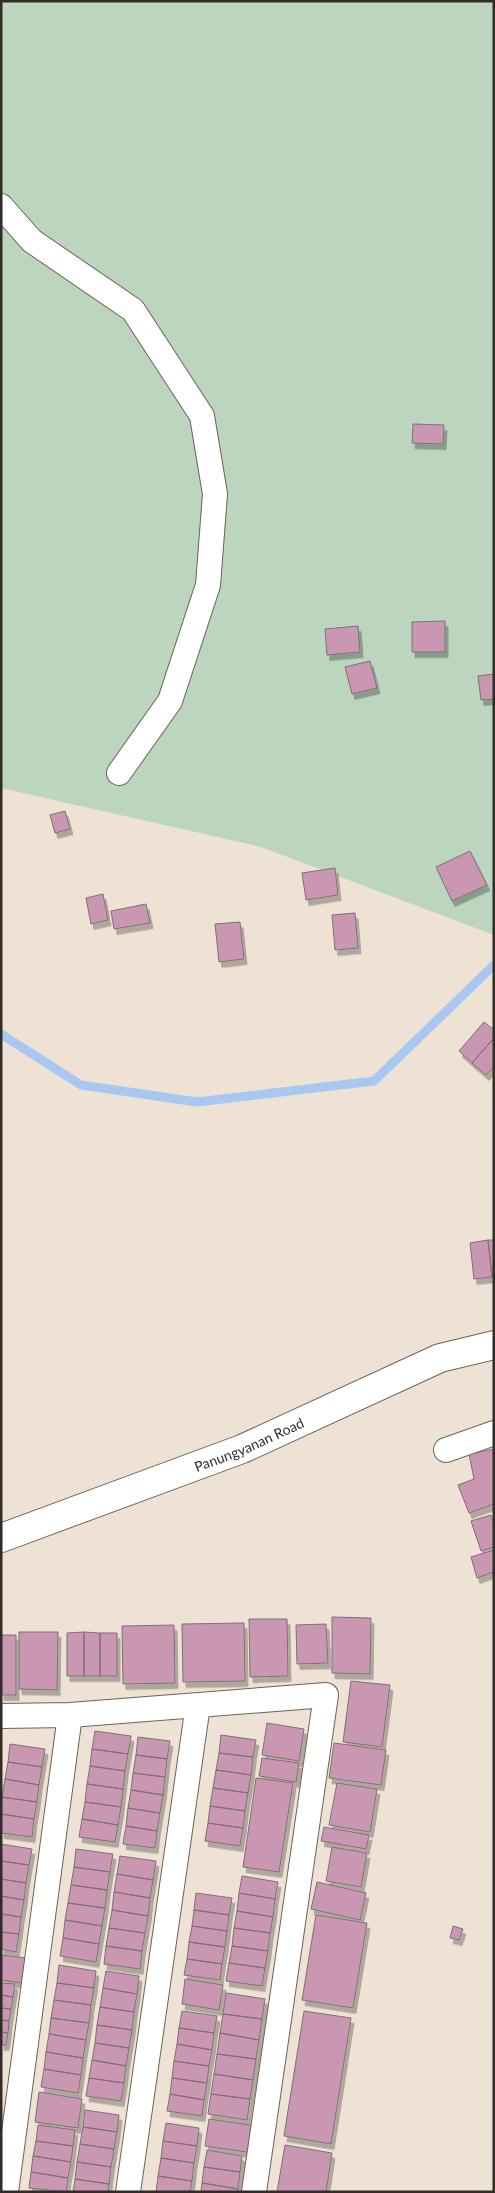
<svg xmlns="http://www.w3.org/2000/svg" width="495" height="2193" font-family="Lato,sans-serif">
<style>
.green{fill:#bbd5be}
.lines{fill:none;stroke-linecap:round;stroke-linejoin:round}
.stream{stroke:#a8c7f1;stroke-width:9}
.building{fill:#c997b1;stroke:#7e6f76;filter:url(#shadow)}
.street-casing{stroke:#6c6257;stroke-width:26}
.secondary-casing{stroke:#6c6257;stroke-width:30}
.street{stroke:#fff;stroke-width:24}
.secondary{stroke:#fff;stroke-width:28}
.labels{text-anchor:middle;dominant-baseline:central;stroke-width:4.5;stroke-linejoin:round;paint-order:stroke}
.street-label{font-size:14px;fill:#312c28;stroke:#fff}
</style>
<defs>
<filter id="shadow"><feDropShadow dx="3" dy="5.5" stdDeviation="0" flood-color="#0004"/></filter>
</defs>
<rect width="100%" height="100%" fill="#eee2d5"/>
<path class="green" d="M1,1H494V935L261,847L1,788Z"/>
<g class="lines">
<path class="stream" d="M1,1034L81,1085L197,1102L374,1081L494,965"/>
</g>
<path class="building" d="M413,424L444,425L443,444L412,443Z
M445,621V652H412V622Z
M358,626L360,652L327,655L325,629Z
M370,661L377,688L352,694L345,667Z
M494,674V699L481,700L478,676Z
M65,811L70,829L55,833L50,815Z
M470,851L487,885L452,901L436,867Z
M335,868L338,895L306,900L302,873Z
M103,894L108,920L91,924L86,898Z
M146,904L150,923L114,929L111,911Z
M355,913L358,948L335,950L332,915Z
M240,922L244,959L219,962L215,924Z
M484,1022L494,1030V1038L472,1063L459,1051Z
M494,1038V1066L486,1075L472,1063Z
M488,1240H494V1276L492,1277Z
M488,1240L492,1277L474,1279L470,1243Z
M494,1449V1504L469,1513L458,1485L474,1479L469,1454Z
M491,1515L494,1524V1547L481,1551L471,1521Z
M494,1550V1572L477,1578L471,1557Z
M332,1617L371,1618L370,1674L332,1673Z
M249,1619H287L288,1676L250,1677Z
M244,1623L245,1681L183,1682L182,1624Z
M326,1624L328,1663L297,1664L296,1625Z
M174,1625L175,1683L123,1684L122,1626Z
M19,1632H58L57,1690L19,1689Z
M84,1632L100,1633V1676H84Z
M84,1632V1676H67V1633Z
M100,1633H117V1676H100Z
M1,1635H16V1695H1Z
M351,1681L390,1685L382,1747L343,1742Z
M267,1723L304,1729L299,1761L262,1755Z
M95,1731L131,1736L128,1754L92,1749Z
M221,1735L256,1740L253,1757L219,1753Z
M138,1737L170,1741L167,1759L136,1755Z
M334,1743L386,1750L381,1785L329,1778Z
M10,1744L45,1749L42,1767L8,1762Z
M92,1749L128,1754L125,1771L90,1766Z
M219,1753L253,1757L251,1775L216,1770Z
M136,1755L167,1759L165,1777L133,1773Z
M262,1758L299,1763L296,1782L259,1776Z
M8,1762L42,1767L39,1785L5,1779Z
M90,1766L125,1771L123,1789L87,1784Z
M216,1770L251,1775L248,1793L213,1788Z
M133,1773L165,1777L163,1795L131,1790Z
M256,1778L293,1783L279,1872L243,1867Z
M5,1779L39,1785L37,1802L2,1797Z
M337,1783L377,1789L370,1832L329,1825Z
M87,1784L123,1789L121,1807L85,1802Z
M213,1788L248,1793L245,1811L210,1806Z
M131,1790L163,1795L160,1813L128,1808Z
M2,1797L37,1802L34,1819L1,1814Z
M85,1802L121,1807L118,1825L82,1819Z
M210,1806L245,1811L243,1828L208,1823Z
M128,1808L160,1813L157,1831L126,1826Z
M1,1814L34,1819L32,1837L1,1833Z
M82,1819L118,1825L115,1842L79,1837Z
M208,1823L243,1828L240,1846L205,1841Z
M126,1826L157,1831L155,1848L123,1844Z
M324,1827L369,1835L366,1849L321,1841Z
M1,1844L32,1849L29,1865L1,1861Z
M332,1847L367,1853L361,1887L326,1881Z
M76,1849L113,1854L110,1872L74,1867Z
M120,1856L156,1861L153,1880L117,1874Z
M1,1861L29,1865L26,1883L1,1879Z
M74,1867L110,1872L107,1890L71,1885Z
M117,1874L153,1880L150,1898L114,1892Z
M242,1876L278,1882L275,1899L239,1893Z
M1,1879L26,1883L24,1900L1,1896Z
M317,1882L366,1893L360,1920L311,1909Z
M71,1885L107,1890L105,1908L68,1903Z
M114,1892L150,1898L148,1916L112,1910Z
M196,1893L232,1898L229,1915L194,1910Z
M239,1893L275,1899L273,1917L237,1911Z
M1,1896L24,1900L21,1917L1,1914Z
M68,1903L105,1908L102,1926L65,1920Z
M112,1910L148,1916L145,1933L109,1928Z
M194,1910L229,1915L227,1931L192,1926Z
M237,1911L273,1917L270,1933L234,1928Z
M1,1914L21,1917L19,1934L1,1932Z
M316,1915L367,1923L353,2008L302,2000Z
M65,1920L102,1926L99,1944L63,1938Z
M192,1926L227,1931L225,1947L189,1942Z
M453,1926L463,1929L459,1940L450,1938Z
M109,1928L145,1933L142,1951L106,1946Z
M234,1928L270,1933L268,1951L232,1946Z
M1,1932L19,1934L16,1952L1,1949Z
M63,1938L99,1944L96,1962L60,1956Z
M189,1942L225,1947L222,1964L187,1959Z
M106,1946L142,1951L140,1969L104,1964Z
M232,1946L268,1951L265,1968L229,1963Z
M1,1955L26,1958L22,1983L1,1980Z
M187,1959L222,1964L220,1980L184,1975Z
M229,1963L265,1968L262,1986L226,1981Z
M59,1965L96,1971L94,1988L57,1983Z
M106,1971L139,1976L137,1994L103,1988Z
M185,1979L223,1985L219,2010L182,2004Z
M1,1983L15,1984L13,1997L1,1995Z
M57,1983L94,1988L91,2005L54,2000Z
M103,1988L137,1994L134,2012L100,2007Z
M226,1993L265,1999L262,2019L223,2014Z
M1,1995L13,1997L11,2009L1,2008Z
M54,2000L91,2005L89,2023L51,2018Z
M100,2007L134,2012L132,2030L97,2025Z
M1,2008L11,2009L9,2021L1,2020Z
M182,2011L217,2016L214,2033L179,2028Z
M304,2011L351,2018L331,2144L284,2136Z
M223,2014L262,2019L259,2040L220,2033Z
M51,2018L89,2023L86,2040L49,2034Z
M1,2020L9,2021L8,2033L1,2032Z
M97,2025L132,2030L129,2048L95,2043Z
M179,2028L214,2033L212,2050L177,2044Z
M1,2032L8,2033L6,2045H1Z
M220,2033L259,2040L256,2059L217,2054Z
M49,2034L86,2040L83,2058L46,2052Z
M95,2043L129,2048L126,2066L92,2060Z
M177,2044L212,2050L209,2066L174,2061Z
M46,2052L83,2058L81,2075L44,2069Z
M217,2054L256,2059L253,2080L214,2074Z
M92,2060L126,2066L124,2083L89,2078Z
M174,2061L209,2066L207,2083L172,2078Z
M44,2069L81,2075L78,2093L41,2087Z
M214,2074L253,2080L250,2099L211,2094Z
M89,2078L124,2083L121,2101L86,2096Z
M172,2078L207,2083L204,2100L170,2094Z
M39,2092L82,2099L78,2128L35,2122Z
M170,2094L204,2100L202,2116L167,2111Z
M211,2094L250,2099L247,2120L208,2114Z
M85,2110L119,2115L117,2132L83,2127Z
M209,2119L257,2126L253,2153L205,2146Z
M166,2123L199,2128L197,2146L163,2141Z
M38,2125L75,2130L73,2146L36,2141Z
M83,2127L117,2132L114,2149L80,2144Z
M36,2141L73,2146L71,2162L33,2156Z
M163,2141L197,2146L194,2163L161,2158Z
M80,2144L114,2149L111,2167L77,2162Z
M285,2145L332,2153L326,2192H277Z
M207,2150L242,2156L240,2172L204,2167Z
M33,2156L71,2162L68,2178L31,2172Z
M161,2158L194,2163L192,2181L158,2176Z
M77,2162L111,2167L109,2184L75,2179Z
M204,2167L240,2172L238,2189L202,2183Z
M31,2172L68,2178L66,2192L29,2188Z
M158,2176L192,2181L190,2192H156Z
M75,2179L109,2184L108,2192H73Z
M202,2183L238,2189L237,2192H201Z"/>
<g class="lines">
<g class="street-casing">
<path id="street" d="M1,206L32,241L133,310L202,416L215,494L208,585L170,701L119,773
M446,1450L494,1433
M1,1716L70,1715L326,1695L254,2192
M6,2192L70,1715
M128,2192L198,1705"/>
</g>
<g class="secondary-casing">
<g id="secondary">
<path id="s1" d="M1,1538L242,1449L440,1358L494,1345"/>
</g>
</g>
<use href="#street" class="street"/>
<use href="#secondary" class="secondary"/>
</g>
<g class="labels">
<g class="street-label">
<text stroke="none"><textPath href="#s1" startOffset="265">Panungyanan Road</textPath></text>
</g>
</g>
<rect width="495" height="2193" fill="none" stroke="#312c28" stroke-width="5"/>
</svg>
